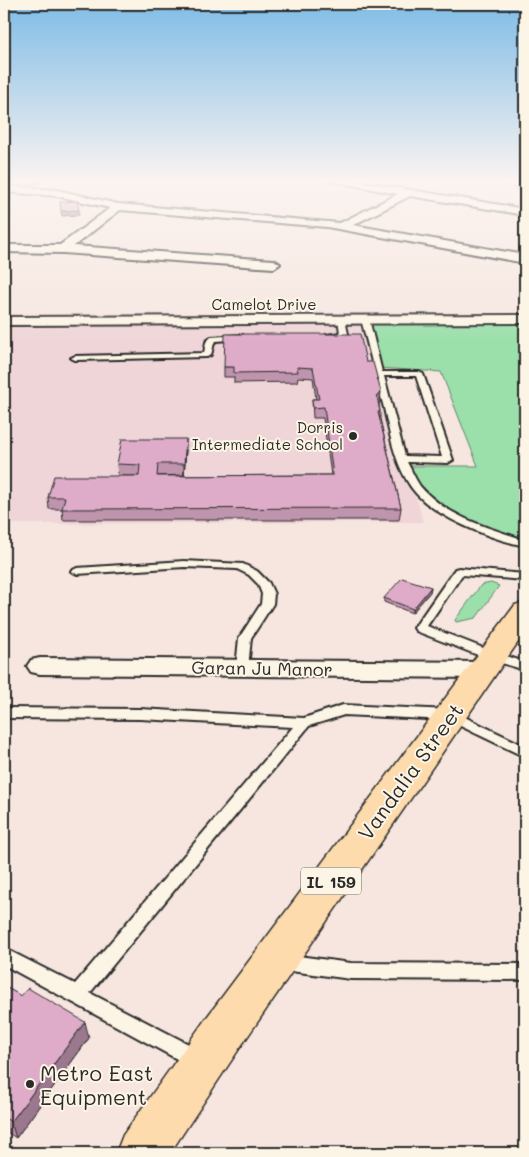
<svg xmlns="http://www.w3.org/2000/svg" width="529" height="1157" font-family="Mali,sans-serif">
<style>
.built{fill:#efd5d8}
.green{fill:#9bdfab;stroke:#63856b}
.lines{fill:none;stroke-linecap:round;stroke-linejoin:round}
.service-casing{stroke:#2b2b2b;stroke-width:4}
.minor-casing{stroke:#2b2b2b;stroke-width:4}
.primary-casing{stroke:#2b2b2b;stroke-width:3}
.service{fill:#fcf5e5;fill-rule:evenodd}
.minor{fill:#fcf5e5;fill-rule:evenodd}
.primary{fill:#fddbac;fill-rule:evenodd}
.wall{fill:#bf94ad;stroke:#2b2b2b}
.shaded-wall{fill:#9b788d;stroke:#2b2b2b}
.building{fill:#deacc9;stroke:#2b2b2b}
.poi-dot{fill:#2b2b2b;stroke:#fcf5e5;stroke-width:2}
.labels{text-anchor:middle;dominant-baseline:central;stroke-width:4;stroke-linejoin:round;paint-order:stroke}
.far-street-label{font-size:15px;fill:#2b2b2b;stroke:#fcf5e5}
.far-poi-label{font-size:15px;fill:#2b2b2b;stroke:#fcf5e5;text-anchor:end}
.shield{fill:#fcf5e5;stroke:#6a6863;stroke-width:1}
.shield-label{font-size:16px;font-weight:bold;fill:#2b2b2b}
.street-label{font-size:18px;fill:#2b2b2b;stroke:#fcf5e5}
.near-street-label{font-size:21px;fill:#2b2b2b;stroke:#fcf5e5}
.near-poi-label{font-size:21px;fill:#2b2b2b;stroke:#fcf5e5;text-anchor:start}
</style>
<rect width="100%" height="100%" fill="#f6e6df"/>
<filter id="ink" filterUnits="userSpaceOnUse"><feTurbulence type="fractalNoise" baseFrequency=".02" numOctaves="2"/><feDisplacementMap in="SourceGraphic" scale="10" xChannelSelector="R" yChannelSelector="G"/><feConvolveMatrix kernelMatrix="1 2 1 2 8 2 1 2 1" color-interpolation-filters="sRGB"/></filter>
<g filter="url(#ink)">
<path class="built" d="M370,322L423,522L4,524V324Z"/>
<path class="green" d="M525,323V543L476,527L425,496L404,466H478L441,372L379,368L366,324Z
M491,583L499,586L476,618L456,622L455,620L481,585Z"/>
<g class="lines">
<g class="service-casing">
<path id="service" d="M365,317L369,319L382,372H419L423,374L453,460L448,463L407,462C411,469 415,479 420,486C446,517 489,528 525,540V546C491,539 432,517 411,487C395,464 390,435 384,408C376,379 369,349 361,319ZM384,376H416L442,457L405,456Z
M338,318L345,320L348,334L326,339V335L340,333Z
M240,335H243V339L216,341L214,343L211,355L207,357L75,360L71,358L75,356L204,353L206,342L211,337Z
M184,561L243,564L257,571L269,583L274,594L273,604L251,638L248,668L246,671H238L236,668L239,638L261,604L262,594L258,584L249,575L237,569L184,567L77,574L71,571L77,568Z
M459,568L525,574V580L462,575L427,626L496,653L525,662V670L488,659L416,631L414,628L455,569Z
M343,705L450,710L525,746V757L448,720L344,715L309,726L90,993L202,1051L204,1058L202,1065L195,1067L188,1065L4,965V948L75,984L293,727L140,719L4,718V708L140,709L304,718Z
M283,954L351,963L525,964V980L351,979L283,970L277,968L274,962L277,956Z"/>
</g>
<g class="minor-casing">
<path id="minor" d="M326,180H351L525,209V215L410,196L353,225L525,255V263L327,227L120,210L74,246L274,260L280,264L274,268L63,253L4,252V245H60L110,208L57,196L4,192V186L57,190L118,204L340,223L398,194Z
M500,180H514L525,185V191Z
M525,315V323L4,325V317Z
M40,658L483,662L492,664L496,670L492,676L483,678L40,674L31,672L27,666L31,660Z"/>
</g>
<g class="primary-casing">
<path id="primary" d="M525,602V632L239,1049L170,1153H116L123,1135L207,1017L515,605Z"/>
</g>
<use href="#service" class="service"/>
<use href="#minor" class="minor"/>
<use href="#primary" class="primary"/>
</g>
<path class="wall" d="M4,180H43V181L37,185L4,182Z
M366,362L380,402L379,404L380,412V419L401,508L399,520H63L62,509H49L48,497L139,476H118L117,464L186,450L184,475L158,476L331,475L323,418H313L312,399H316L313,378L298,377L297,382L234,383V377H224V367Z
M431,587L430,592L412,613L384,602V598Z
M4,986L89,1038L16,1138L4,1130Z"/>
<path class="shaded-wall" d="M37,180H43V181L37,185Z
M79,210V215L62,216L61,211Z
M381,392L380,402L376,406L377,396Z
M186,439V450L184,475V464Z
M431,587L430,592L412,613L413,609Z
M85,1022L89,1038L16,1138L11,1122Z"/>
<path class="building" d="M77,201L79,210L61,211L60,202Z
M225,334H360L366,362H373L381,392L377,396L380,412H378L401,508L62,509L65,497H48L54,476H139L140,465L117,464L122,439H186L184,464H158L157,476L333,475L324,407L313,408L312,399H319L313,368L297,367L298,372L234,373V367H224Z
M402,578L431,587L413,609L384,598Z
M4,986L21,996L28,988L85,1022L11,1122L4,1117Z"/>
</g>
<linearGradient id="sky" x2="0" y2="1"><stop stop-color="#7fbce6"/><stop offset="0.53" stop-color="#fbf4f1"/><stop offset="1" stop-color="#fbf4f1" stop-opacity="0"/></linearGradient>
<rect width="529" height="342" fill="url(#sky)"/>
<g class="poi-dot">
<circle cx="353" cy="436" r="5"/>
<circle cx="30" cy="1084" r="5"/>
</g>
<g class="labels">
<g class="far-street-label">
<text x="264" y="304">Camelot Drive</text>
</g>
<g class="far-poi-label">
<text x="343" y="427">Dorris<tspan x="343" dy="17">Intermediate School</tspan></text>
</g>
<rect class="shield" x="301" y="867.5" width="60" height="27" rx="4"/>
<g class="shield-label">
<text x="331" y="881">IL 159</text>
</g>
<g class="street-label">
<text transform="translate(262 668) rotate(1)">Garan Ju Manor</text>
</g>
<g class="near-street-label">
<text transform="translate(410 771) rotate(-54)">Vandalia Street</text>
</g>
<g class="near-poi-label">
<text x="40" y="1072">Metro East<tspan x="40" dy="24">Equipment</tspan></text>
</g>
</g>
<rect width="529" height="1157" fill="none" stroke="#fcf5e5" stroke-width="20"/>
<rect x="10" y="10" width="509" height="1137" fill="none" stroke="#2b2b2b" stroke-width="2" filter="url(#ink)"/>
</svg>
